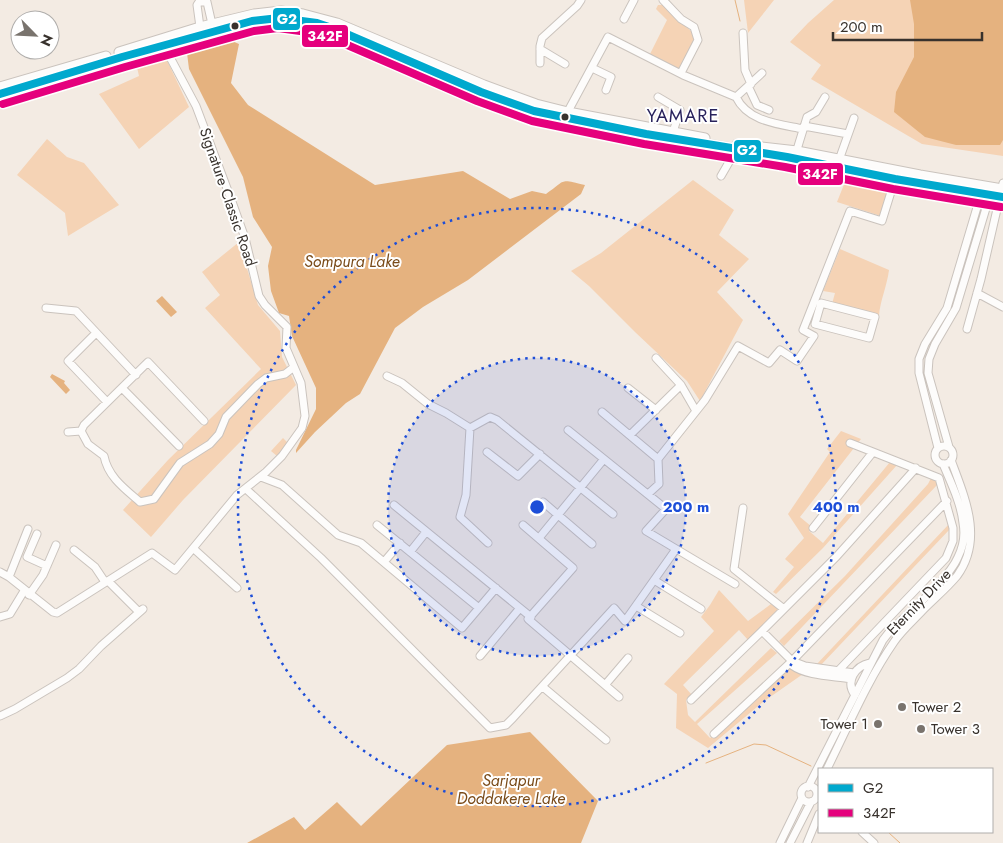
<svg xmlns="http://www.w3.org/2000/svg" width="1003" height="843" font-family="Jost,sans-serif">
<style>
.green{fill:#f5d3b5}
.water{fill:#e5b27f}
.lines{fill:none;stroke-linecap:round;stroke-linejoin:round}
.stream{stroke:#e5b27f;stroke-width:1}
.minor-casing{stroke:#cac3bd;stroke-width:9}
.major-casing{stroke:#cac3bd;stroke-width:11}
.minor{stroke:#fdfcfb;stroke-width:7}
.major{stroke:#fdfcfb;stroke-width:9}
.bus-1-casing{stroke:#fff;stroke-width:11}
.bus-2-casing{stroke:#fff;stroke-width:11}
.bus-1{stroke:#00a9ce;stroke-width:8}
.bus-2{stroke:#e5007d;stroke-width:8}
.ring{fill:none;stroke:#1d4ed8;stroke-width:2.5;stroke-dasharray:2.5 5}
.bus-dot{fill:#38322d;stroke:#fff;stroke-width:2}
.poi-dot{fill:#79736d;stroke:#fff;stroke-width:2}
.labels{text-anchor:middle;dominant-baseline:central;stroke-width:4;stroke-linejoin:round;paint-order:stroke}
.street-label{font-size:15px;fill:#38322d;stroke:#fff}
.poi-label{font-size:15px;fill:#38322d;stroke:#fff;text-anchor:start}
.water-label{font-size:16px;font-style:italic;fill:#7a4b19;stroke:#fff}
.quarter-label{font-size:18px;letter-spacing:1px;fill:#28225c;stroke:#fff}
.centre{fill:#1d4ed8;stroke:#fff;stroke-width:2.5}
.ring-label{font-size:15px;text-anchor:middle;font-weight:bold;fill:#1d4ed8;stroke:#fff;stroke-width:4;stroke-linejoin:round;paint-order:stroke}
.line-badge{stroke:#fff;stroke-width:2}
.badge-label{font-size:14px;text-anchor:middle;font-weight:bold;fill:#fff}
</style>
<rect width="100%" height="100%" fill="#f3ebe3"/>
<path class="green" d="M744,0H774L748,33Z
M834,0H1003V156L922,144L811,79L821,65L790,42L808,23Z
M658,5H663L693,33L695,38L681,70H676L649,56L667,20L656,9Z
M164,54L189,107L139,149L99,94L139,76L136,63Z
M47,139L67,157L84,163L119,205L68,236L65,213L17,175Z
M815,170L829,172L819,186L813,173Z
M847,177L889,185L881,216L837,202Z
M693,180L734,210L719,235L749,259L717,292L743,320L700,401L687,381L635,332L589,286L571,271L601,253Z
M239,242L258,305L280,331L282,357L296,385L183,500L151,537L123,510L168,460L261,369L205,308L220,295L202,272Z
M840,249L889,270C887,286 880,301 879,316L832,304L835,293L823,291Z
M841,431L861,439L800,517L812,527L809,531L823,543L890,462L897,465L823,548L776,594L773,592L794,567L785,559L804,538L788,514L830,452L827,449Z
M283,438L289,444L277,456L271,451Z
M931,478L935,479L938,484L784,646L779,641L845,576L928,484Z
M949,524L950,529L820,666L816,665Z
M719,590L748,621L771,604L778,609L748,640L739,630L683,685L692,695L686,700L688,715L695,722L771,648L777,653L697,724L710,738L790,667L803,674L763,702L708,748L676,728L677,694L664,684L714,631L701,617L710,605Z"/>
<path class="water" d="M910,0H1003V140L1000,145H956L925,137L894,112L896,92L914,57V24Z
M232,41L239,44L231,83L248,105L375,185L463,171L510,199L532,191L546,194C567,179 559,179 585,185L581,194L468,280L423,307L395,328L360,394L346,403L315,432L296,453V450L316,409V388L292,336L289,316L279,313L271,291L268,266L272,247L253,217L243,177L189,69L187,53Z
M162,296L177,312L171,317L156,301Z
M52,374L65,381L64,383L70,390L66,394L50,377Z
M530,732L598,801L581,843H247L294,817L305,830L337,802L361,826L447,745Z"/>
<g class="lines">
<path class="stream" d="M735,0L740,21
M706,763L754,744L766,745L811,766
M888,832L900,843"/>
<g class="minor-casing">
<path id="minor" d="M663,0L681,19L694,27L698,40L681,73
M624,19L634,0
M200,27L197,5L199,2H207L212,24
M743,33L745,70L751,84
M540,49L565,64
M540,63V46L542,38L577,6L581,0
M592,68L611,77L606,90
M748,86L757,105L769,110
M658,97L680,110L673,132
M736,97L762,73
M566,115L608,37L683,75L736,97C748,122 779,124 803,129
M804,126L848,134
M795,156L807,117L816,112L825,97
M839,160L854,118
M721,176L736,150
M977,293L1003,307
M821,303L875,317L869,338L815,324Z
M46,308L76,311L136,375
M967,329L981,279L1003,183
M96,333L68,361L107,402
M656,358L681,385L696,411
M387,376L402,383L428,404L446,413L470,428
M122,388L179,446
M628,388L656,410
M602,412L658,459
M204,421L148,362L84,425L81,431L88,444L104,456C108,477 125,489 140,502L154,499L180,463L210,444L219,434L226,417L258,384L266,378L285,374L294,367
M470,428L490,417L497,420L613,514
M470,428L466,495L460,517L488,543
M568,430L666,509L646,531L735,584
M68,432L81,431
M630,435L681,385
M850,443L873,452
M935 455a9 9 0 1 1 18 0a9 9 0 1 1-18 0Z
M949,447L928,373L929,359L935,344L956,308L990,195
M938,448L919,373V359L925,344L947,308L981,194
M487,452L518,476L540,454
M261,477L282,485L338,535L361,543L462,628L496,588
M246,489L321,558L490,728L506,725L513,718L614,608L625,621L676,549
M648,494L659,484L658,459L705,400L738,346L769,363L780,350L797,361L814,336L803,330L850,211L882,221L895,179
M543,502L592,544
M394,505L531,617
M743,508L734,569L784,609
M377,525L479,608
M523,525L573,568L528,619L619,697
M813,528L873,452L939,478L953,528V541L946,558L838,671
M37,534L27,557L47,566
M539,538L604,459
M194,549L237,588
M74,550L95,567L105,582
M410,552L426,532
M384,562L400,543
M0,572L9,577L53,612L57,613L152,553L175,570L237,495L266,472L282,456L302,428L305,416L301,383L286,348L287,327L265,305L259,296L245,238L231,199L196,106L164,46
M9,577L28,529
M654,580L701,609
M108,581L139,612
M29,595L43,575L56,545
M636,606L680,633
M0,617L10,614L24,591
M762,631L837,556L916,468
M480,656L520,608
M792,661L805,666L854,673
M605,685L628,658
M543,687L606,740
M855,695C845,682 855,666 870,663
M691,700L762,631L792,661L793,666C807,676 835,676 851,679
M0,716L15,709L67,678L79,669L101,646L143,609
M714,734L792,661L947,501
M827,769C848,727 867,681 894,642C902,630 915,619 925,608C935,598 948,587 957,576C984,539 965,498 951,460
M801 794a8 8 0 1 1 16 0a8 8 0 1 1-16 0Z
M808,787L883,640L890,631C908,613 949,579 958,557C963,547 965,534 963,523C961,503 951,483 943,464
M862,832L874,843
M780,843L802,798
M790,843L811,802
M807,843L819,814"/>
</g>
<g class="major-casing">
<path id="major" d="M119,52L200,27L254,14L281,11L303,14L337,23L484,85L536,104L568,112L705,138
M0,87L106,56
M0,94L122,57L252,21L268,18H279L317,23L335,29L481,92L534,111L565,118L646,134L787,157L895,179L1003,197
M737,144L797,151L920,175L1003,189"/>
</g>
<use href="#minor" class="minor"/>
<use href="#major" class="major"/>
<g class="bus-1-casing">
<path id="bus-1" d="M0,94L122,57L252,21L279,18L317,23L335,29L481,92L534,111L646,134L787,157L895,179L1003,197"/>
</g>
<g class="bus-2-casing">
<path id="bus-2" d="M3,104L125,67L254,31L278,28L315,33L331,38L477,101L532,121L644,144L785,167L893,189L1001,207"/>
</g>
<use href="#bus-1" class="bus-1"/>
<use href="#bus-2" class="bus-2"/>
</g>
<circle cx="537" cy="507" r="149" fill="#1d4ed8" fill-opacity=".12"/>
<g class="ring">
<circle cx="537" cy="507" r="149"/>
<circle cx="537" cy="507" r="299"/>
</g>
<g class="bus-dot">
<circle cx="235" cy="26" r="4.5"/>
<circle cx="565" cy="117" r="4.5"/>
</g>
<g class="poi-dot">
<circle cx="902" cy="707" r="5"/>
<circle cx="878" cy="724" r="5"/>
<circle cx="921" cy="729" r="5"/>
</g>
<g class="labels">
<g class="street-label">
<text transform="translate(228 197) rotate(71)">Signature Classic Road</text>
<text transform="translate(919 602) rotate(-46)">Eternity Drive</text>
</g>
<g class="poi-label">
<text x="912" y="707">Tower 2</text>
<text x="868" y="724" text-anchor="end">Tower 1</text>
<text x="931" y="729">Tower 3</text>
</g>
<g class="water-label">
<text x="352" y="261">Sompura Lake</text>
<text x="511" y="780">Sarjapur<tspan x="511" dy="18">Doddakere Lake</tspan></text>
</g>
<g class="quarter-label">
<text x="683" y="116">YAMARE</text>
</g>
</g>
<circle cx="537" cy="507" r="8" class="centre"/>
<g class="ring-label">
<text x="686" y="512">200 m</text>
<text x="836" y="512">400 m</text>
</g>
<g class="line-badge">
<rect x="272" y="7" width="29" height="24" rx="5" fill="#00a9ce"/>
<rect x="301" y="24" width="48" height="24" rx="5" fill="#e5007d"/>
<rect x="733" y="139" width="29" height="24" rx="5" fill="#00a9ce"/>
<rect x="797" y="162" width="47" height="24" rx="5" fill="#e5007d"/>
</g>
<g class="badge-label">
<text x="287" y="24">G2</text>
<text x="325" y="41">342F</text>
<text x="747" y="155">G2</text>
<text x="820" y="179">342F</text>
</g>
<rect x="818" y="768" width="175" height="65" fill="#ffffff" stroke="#afadab"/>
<rect x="828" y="784" width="25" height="8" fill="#00a9ce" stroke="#afadab"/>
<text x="863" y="793" font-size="15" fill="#38322d">G2</text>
<rect x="828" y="809" width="25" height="8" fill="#e5007d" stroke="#afadab"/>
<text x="863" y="818" font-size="15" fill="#38322d">342F</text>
<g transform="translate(35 35) rotate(114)"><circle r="24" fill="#ffffff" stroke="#afadab"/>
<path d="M0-4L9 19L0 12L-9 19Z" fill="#79736d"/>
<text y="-8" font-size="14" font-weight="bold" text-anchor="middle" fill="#38322d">N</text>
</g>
<path d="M833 32v8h149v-8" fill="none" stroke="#38322d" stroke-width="2.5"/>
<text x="840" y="32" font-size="15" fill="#38322d" stroke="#ffffff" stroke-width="4" paint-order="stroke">200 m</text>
</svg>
